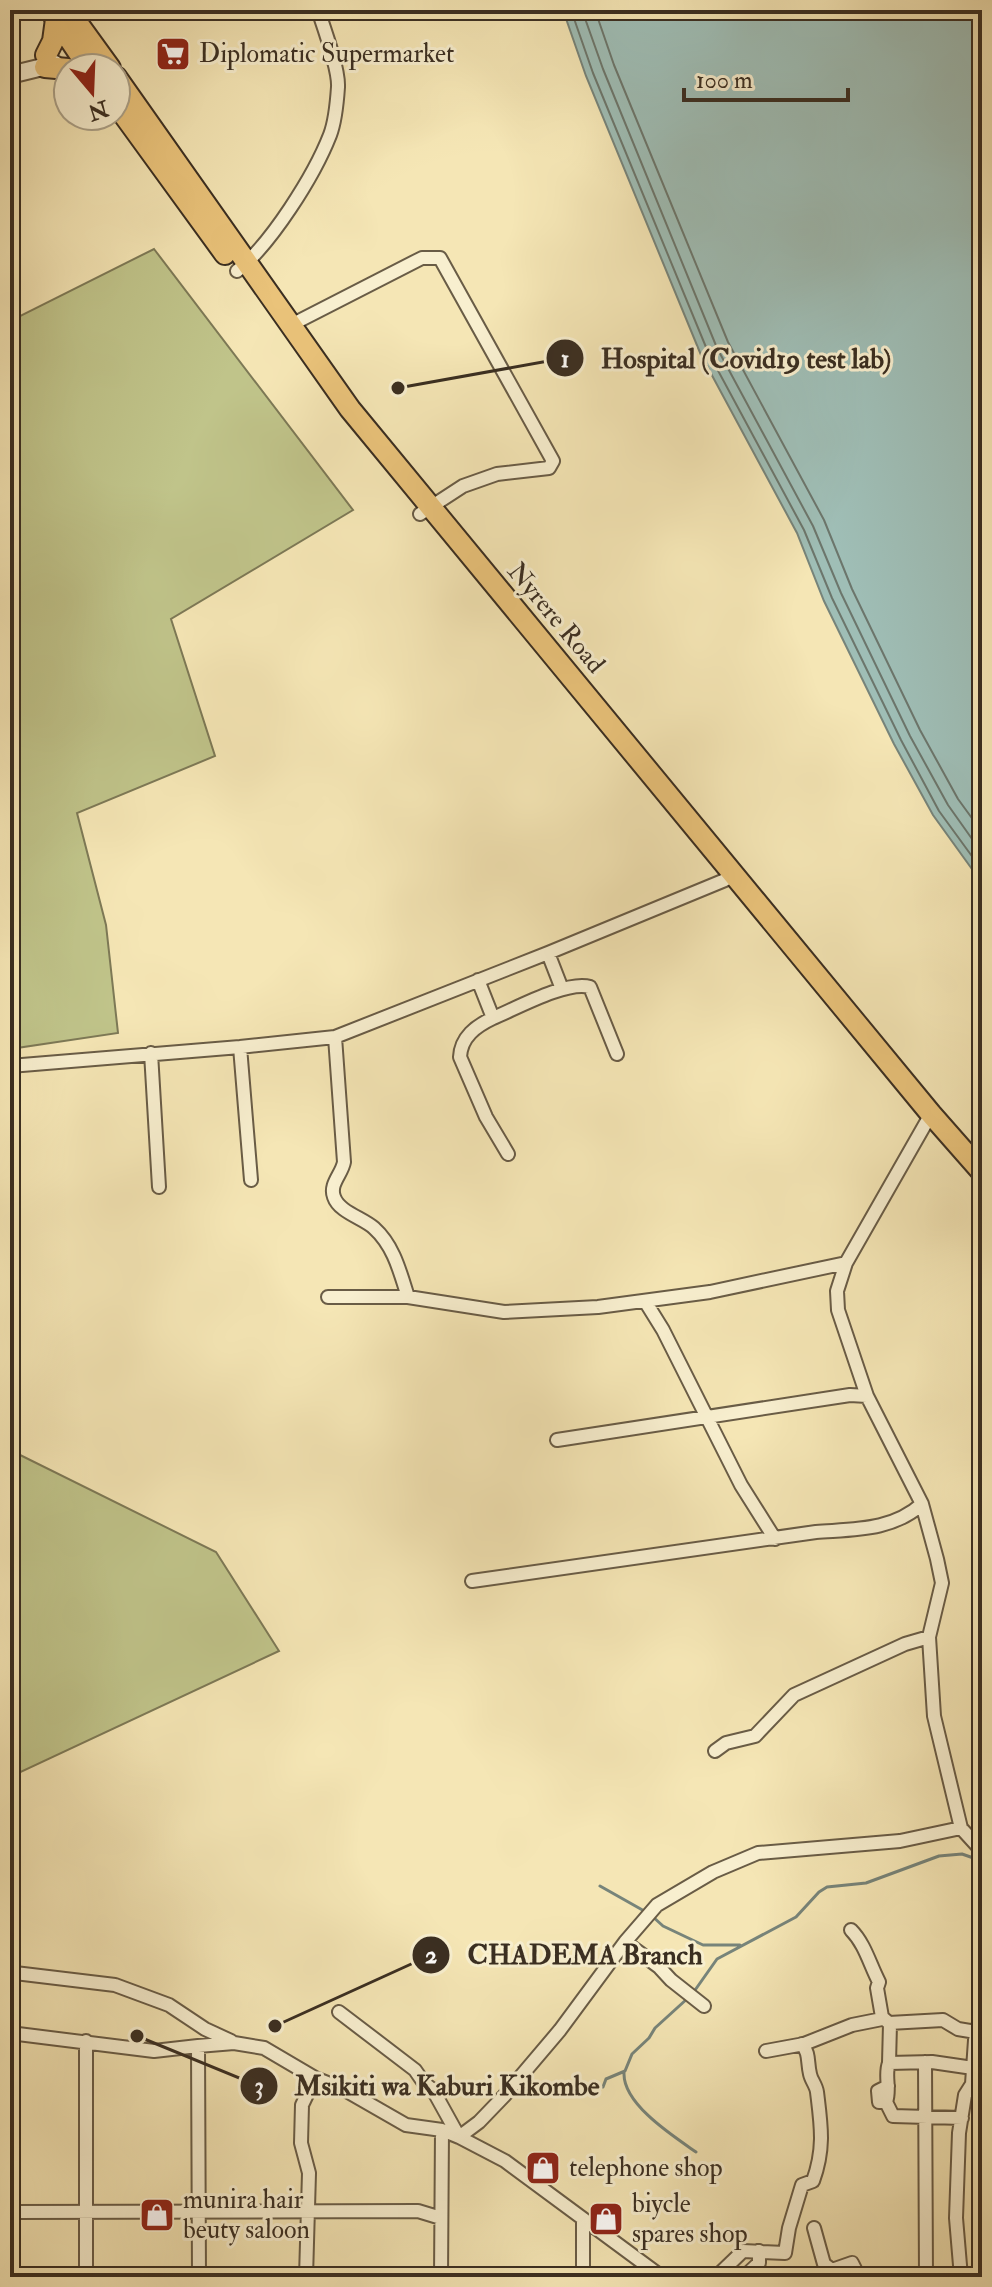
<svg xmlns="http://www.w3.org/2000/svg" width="992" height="2287" font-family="'IM FELL Double Pica',serif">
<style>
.green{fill:#c0c48a;stroke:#7d7956;stroke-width:2}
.water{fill:#9fbeb6;stroke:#77847a;stroke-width:2}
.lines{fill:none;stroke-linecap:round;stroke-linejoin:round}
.shore{stroke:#6c766c;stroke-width:2}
.stream{stroke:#77847a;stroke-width:3}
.minor-casing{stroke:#695c46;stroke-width:16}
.tertiary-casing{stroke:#695c46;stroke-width:20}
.primary-casing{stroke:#3a2e21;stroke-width:24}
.minor{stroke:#f8efcf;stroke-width:12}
.tertiary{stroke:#f8efcf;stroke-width:16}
.primary{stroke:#eac37a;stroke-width:20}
.labels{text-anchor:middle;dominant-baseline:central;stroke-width:6;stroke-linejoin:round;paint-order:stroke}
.poi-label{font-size:26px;fill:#3a2e21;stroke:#f8efcf;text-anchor:start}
.street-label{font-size:26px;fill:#3a2e21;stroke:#f8efcf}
.leader{fill:none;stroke:#3a2e21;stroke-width:3}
.callout-dot{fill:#3a2e21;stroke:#f8efcf;stroke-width:3}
.mark-label{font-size:24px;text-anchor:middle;font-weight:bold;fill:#fff}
.callout-label{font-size:28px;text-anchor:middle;font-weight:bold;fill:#3a2e21;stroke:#f8efcf;stroke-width:6;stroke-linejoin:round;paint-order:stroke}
</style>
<rect width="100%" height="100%" fill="#f5e6b5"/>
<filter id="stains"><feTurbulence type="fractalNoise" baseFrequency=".0025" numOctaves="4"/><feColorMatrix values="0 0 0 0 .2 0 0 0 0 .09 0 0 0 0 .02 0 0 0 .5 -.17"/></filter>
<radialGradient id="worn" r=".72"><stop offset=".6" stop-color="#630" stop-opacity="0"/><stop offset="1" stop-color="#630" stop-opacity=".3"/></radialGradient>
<path class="green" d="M154,249L353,510L171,619L215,756L77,813L106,925L118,1033L10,1049V321Z
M10,1450L216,1552L279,1651L10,1777Z"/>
<path class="water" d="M563,10H982V883L933,815L894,744L824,601L797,533L701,355L586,76Z"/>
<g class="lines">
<path class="shore" d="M571,10L593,73L708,352L804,530L832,598L901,740L939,811L982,870
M582,10L603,69L717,348L813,526L841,593L910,736L948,805L982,853
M595,10L614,65L728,342L824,520L852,589L920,730L958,799L982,832"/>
<path class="stream" d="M600,1886L646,1912
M652,1916L663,1926L703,1945H740
M693,1993L717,1959L796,1917L819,1892L827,1887L866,1883L939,1856L962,1854L982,1861
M624,2073C623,2104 673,2136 696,2152
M603,2087L606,2079L625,2071L632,2054L649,2038L655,2028L688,1998"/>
<g class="minor-casing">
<path id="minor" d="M237,271C271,244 314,176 330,135C335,122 337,102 338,87C339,69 324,28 318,10
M291,325L422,258H440L553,461L549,468L497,474L463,486L420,514
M548,953L562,989
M478,980L493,1018C476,1026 461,1037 460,1057L486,1117L508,1154
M493,1018C515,1009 567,980 590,987L617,1054
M335,1037L344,1162C342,1174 329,1184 334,1197C339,1212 363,1218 374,1228C394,1246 400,1272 408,1297
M240,1047L251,1180
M151,1053L159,1187
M10,1066L240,1047L335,1037L548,953L725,880
M931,1114L846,1263L837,1291L838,1310L867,1396L922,1504L937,1559L942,1583L929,1637L934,1716L961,1828L982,1851
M328,1297H408L504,1312L598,1307L710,1292L846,1263
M645,1301L663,1330L741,1485L775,1539
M557,1440L850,1395L867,1396
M472,1581L816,1532C854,1529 892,1531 922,1504
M715,1751L726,1743L755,1736L794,1695L905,1644L929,1637
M851,1930C865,1944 870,1965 879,1982L877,1988L882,2017L890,2024L889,2063L932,2062L973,2068
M625,1942L659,1967L671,1980L704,2006
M10,1970L15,1973L115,1985L169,2005L205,2029L231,2041
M339,2012L415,2070L424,2083L433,2090L459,2137
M889,2023L943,2020L958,2029L976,2032
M10,2033L154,2051L198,2046
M86,2041V2277
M766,2051L804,2044L852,2025L882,2019
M925,2062L926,2277
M888,2086L878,2091L879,2102H886C891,2089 884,2075 889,2063
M886,2102L893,2116L962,2118
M459,2137L479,2122L504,2096L560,2030L625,1942L657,1905L713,1872L758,1853L900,1841L961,1828
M10,2212L418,2211L441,2218
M814,2228L824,2264L832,2270L852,2263L859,2277
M199,2277L198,2046L234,2043L264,2048L315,2078L345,2090L406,2125L442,2130L459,2137L505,2161L662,2277
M306,2277L309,2173L301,2143L302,2105L315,2078
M441,2277L442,2130
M583,2277V2220
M716,2277L743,2251L785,2253L789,2228L802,2185L813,2181C825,2148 821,2125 817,2092C816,2085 811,2080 810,2074C807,2062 810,2054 802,2044
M744,2277L759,2263V2251
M961,2277L956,2218L959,2133L965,2095L972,2084L975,2040L982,2010"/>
</g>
<g class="tertiary-casing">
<path id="tertiary" d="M10,75L55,64"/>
</g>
<g class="primary-casing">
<path id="primary" d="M50,10L89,68
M68,10L110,68
M46,55L53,41L56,19
M45,67L68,69
M116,77L350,409L931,1114L982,1172
M116,104L225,254"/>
</g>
<use href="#minor" class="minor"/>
<use href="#tertiary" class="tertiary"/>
<use href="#primary" class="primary"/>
</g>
<defs>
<g id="supermarket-square" transform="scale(1.8)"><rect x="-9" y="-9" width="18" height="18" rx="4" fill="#8f2418" stroke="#f8efcf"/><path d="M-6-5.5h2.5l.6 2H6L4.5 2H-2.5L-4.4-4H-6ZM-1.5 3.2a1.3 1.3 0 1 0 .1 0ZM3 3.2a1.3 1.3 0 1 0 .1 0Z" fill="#fff"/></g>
<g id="shop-square" transform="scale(1.8)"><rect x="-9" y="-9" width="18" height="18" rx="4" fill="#8f2418" stroke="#f8efcf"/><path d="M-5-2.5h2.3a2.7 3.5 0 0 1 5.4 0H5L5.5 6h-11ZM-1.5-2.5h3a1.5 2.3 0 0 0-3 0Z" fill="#fff"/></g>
</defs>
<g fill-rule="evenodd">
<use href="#supermarket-square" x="173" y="54"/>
<use href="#shop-square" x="543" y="2168"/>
<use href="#shop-square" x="157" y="2215"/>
<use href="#shop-square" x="606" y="2219"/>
</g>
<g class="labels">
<g class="poi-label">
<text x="199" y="54">Diplomatic Supermarket</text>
<text x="569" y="2168">telephone shop</text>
<text x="183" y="2200">munira hair<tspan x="183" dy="30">beuty saloon</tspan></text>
<text x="632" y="2204">biycle<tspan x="632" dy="30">spares shop</tspan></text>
</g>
<g class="street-label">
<text transform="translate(556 618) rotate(50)">Nyrere Road</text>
</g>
</g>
<path class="leader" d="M398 388L565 358M275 2026L431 1955M137 2036L259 2086"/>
<g class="callout-dot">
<circle cx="398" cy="388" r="8"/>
<circle cx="275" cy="2026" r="8"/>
<circle cx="137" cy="2036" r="8"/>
<circle cx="565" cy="358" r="20"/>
<circle cx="431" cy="1955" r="20"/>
<circle cx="259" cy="2086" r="20"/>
</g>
<g class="mark-label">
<text x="565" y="367">1</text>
<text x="431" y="1963">2</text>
<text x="259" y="2094">3</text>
</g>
<g class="callout-label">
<text x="746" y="368">Hospital (Covid19 test lab)</text>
<text x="585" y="1964">CHADEMA Branch</text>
<text x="447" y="2095">Msikiti wa Kaburi Kikombe</text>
</g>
<rect width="992" height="2287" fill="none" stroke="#f5e6b5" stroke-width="40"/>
<rect x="12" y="12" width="968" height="2263" fill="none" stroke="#3a2e21" stroke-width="4"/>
<rect x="20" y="20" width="952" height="2247" fill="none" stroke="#3a2e21" stroke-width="2"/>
<g transform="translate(92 92) rotate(161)"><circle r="38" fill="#f8efcf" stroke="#aca289" stroke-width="2"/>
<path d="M0-6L14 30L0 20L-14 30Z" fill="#8f2418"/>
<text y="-12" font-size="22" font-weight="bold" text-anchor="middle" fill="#3a2e21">N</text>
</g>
<path d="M684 88v12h164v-12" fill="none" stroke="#3a2e21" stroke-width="4"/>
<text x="696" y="88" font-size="24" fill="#3a2e21" stroke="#f8efcf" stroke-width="6" paint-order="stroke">100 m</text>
<rect width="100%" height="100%" filter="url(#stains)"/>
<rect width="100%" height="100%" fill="url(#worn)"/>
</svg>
